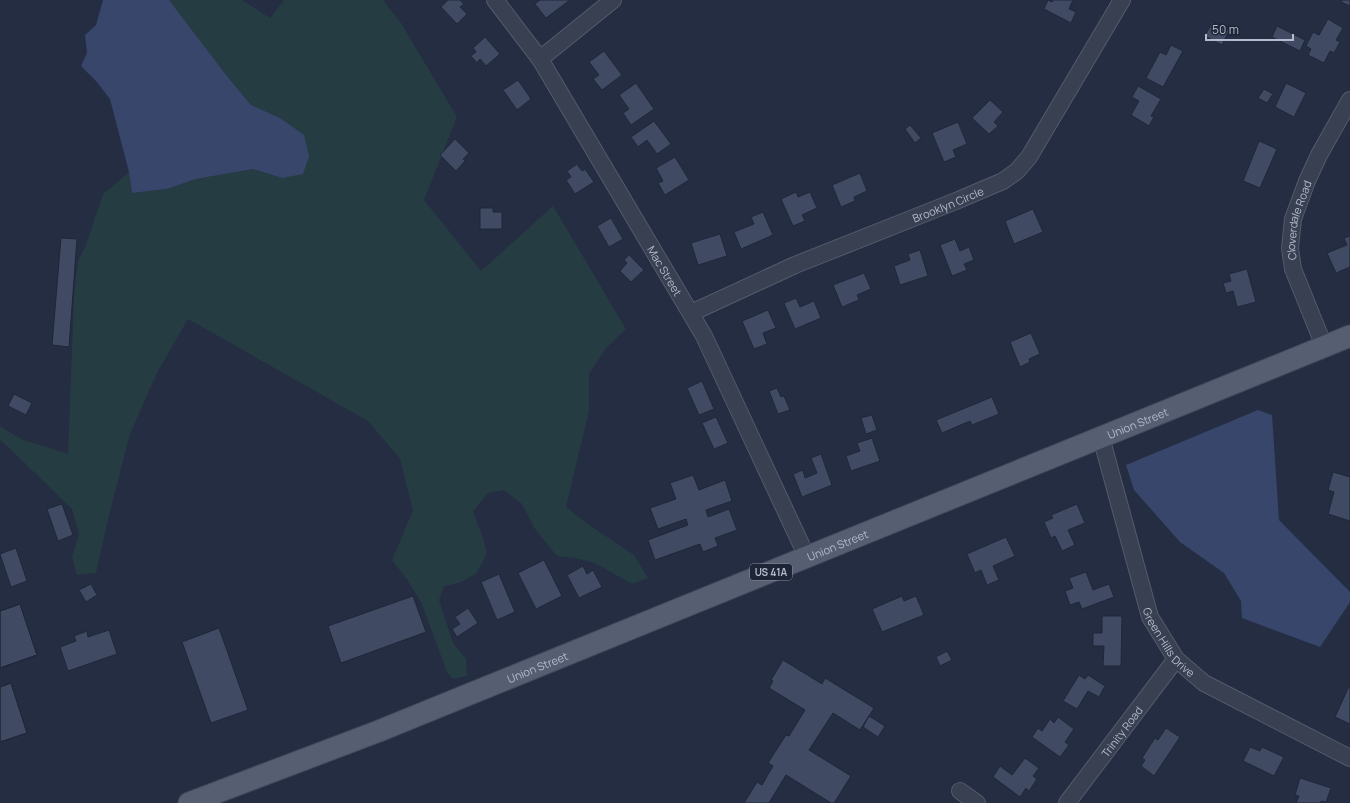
<svg xmlns="http://www.w3.org/2000/svg" width="1350" height="803" font-family="Manrope,sans-serif">
<style>
.green{fill:#263c43}
.water{fill:#37466a}
.building{fill:#404a62;stroke:#1f2739}
.lines{fill:none;stroke-linecap:round;stroke-linejoin:round}
.minor-casing{stroke:#535b6c;stroke-width:18}
.major-casing{stroke:#42495b;stroke-width:23}
.minor{stroke:#384052;stroke-width:16}
.major{stroke:#565f72;stroke-width:21}
.labels{text-anchor:middle;dominant-baseline:central;stroke-width:3;stroke-linejoin:round;paint-order:stroke}
.shield{fill:#1d2537;stroke:#878e9f;stroke-width:1}
.shield-label{font-size:10px;font-weight:bold;fill:#b5bbcc}
.street-label{font-size:11px;fill:#b5bbcc;stroke:#1d2537}
</style>
<rect width="100%" height="100%" fill="#242d42"/>
<path class="green" d="M169,0H242L270,18L284,0H383L401,23L457,117L424,200L481,271L553,206L626,329L606,348L589,374V411L566,507L585,522L634,555L648,578L632,584L595,563L575,558L557,556L535,529L522,504L504,490L488,493L473,511L483,538L487,554L476,574L459,583L444,586L439,600L453,643L466,659L467,676L453,679L447,672L421,602L408,581L392,560L413,510L400,459L368,421L188,319L156,375L130,434L110,511L96,573L77,575L72,557L79,534L72,509L6,445L0,440V426L21,439L68,454L74,296L78,261L86,245L103,194L129,172L132,193L167,189L196,179L253,169L282,178L280,118L251,105L227,76Z"/>
<path class="water" d="M103,0H169L227,76L251,105L280,118L304,135L309,156L303,174L282,178L253,169L196,179L167,189L132,193L129,172L110,99L96,81L81,66L87,53L85,35L96,25Z
M1258,410L1272,415L1279,520L1350,592V602L1320,647L1242,618L1241,601L1224,573L1180,542L1134,490L1126,465Z"/>
<path class="building" d="M448,0H460L464,4L460,7L467,14L457,24L441,7Z
M540,0H570L546,18L535,4Z
M1048,0L1052,2L1053,0H1073L1069,9L1076,12L1071,23L1044,9Z
M1342,0H1350V6L1341,2Z
M1328,19L1343,28L1336,40L1340,42L1334,53L1330,51L1324,63L1308,55L1311,49L1306,46L1313,32L1319,35Z
M1212,22L1229,31L1222,45L1205,36Z
M1277,26L1305,40L1300,51L1272,37Z
M485,37L500,54L486,66L480,59L477,63L471,56L476,52L473,48Z
M1171,45L1183,51L1163,87L1146,78L1160,52L1166,55Z
M604,51L622,75L602,90L593,79L599,75L589,62Z
M518,80L531,99L517,110L503,90Z
M636,83L654,109L631,125L623,113L629,109L619,95Z
M1286,83L1306,93L1294,117L1275,107Z
M1138,86L1161,99L1151,116L1154,117L1149,126L1131,115L1139,101L1132,97Z
M1264,89L1273,94L1267,103L1258,98Z
M990,100L1003,112L994,122L998,126L989,134L972,118Z
M654,121L671,144L657,154L647,140L638,147L631,137Z
M958,122L967,144L953,150L956,157L944,162L932,133Z
M910,125L921,138L915,143L905,129Z
M455,139L469,153L463,159L465,161L456,171L440,155Z
M1259,141L1277,149L1260,188L1243,181Z
M675,157L689,180L665,195L658,183L663,181L656,168Z
M577,164L582,171L585,169L594,182L575,194L566,180L571,177L567,171Z
M860,173L867,191L854,197L855,201L841,207L832,185Z
M796,192L798,197L810,192L817,208L802,215L805,221L793,226L781,199Z
M480,208H493V212H502V229H480Z
M1033,209L1043,232L1014,244L1005,221Z
M763,212L773,235L741,249L734,232L754,224L751,217Z
M611,218L623,239L609,247L597,226Z
M720,234L727,256L698,265L691,243Z
M1350,236V267L1336,273L1327,253L1347,245L1344,238Z
M61,238L77,239L69,347L52,345Z
M955,239L960,251L969,247L974,260L964,264L967,270L952,276L940,245Z
M920,250L928,276L900,285L894,266L910,260L908,254Z
M629,255L644,270L631,282L620,271L627,263L624,260Z
M1247,269L1256,302L1237,307L1233,291L1226,293L1223,283L1231,281L1229,274Z
M864,273L871,289L857,295L859,300L842,307L833,285Z
M796,298L800,307L814,301L821,318L795,329L784,303Z
M768,310L776,328L763,333L767,344L754,349L742,321Z
M1031,333L1040,354L1029,359L1030,362L1020,367L1010,342Z
M702,381L714,409L699,415L687,388Z
M777,388L781,397L784,396L790,410L778,414L769,391Z
M14,394L32,403L26,415L8,406Z
M992,397L999,414L972,425L970,421L942,433L936,420Z
M872,415L877,430L866,434L861,418Z
M716,417L728,443L714,449L702,423Z
M872,438L880,461L851,471L846,456L860,451L857,443Z
M821,454L832,485L802,497L793,474L803,470L805,478L817,473L811,458Z
M1333,472L1350,477V521L1328,514L1334,492L1328,490Z
M693,475L699,490L725,480L732,501L706,510L708,517L729,509L737,530L715,538L718,546L703,552L700,544L655,560L648,540L688,525L686,519L658,529L650,508L676,499L670,483Z
M62,504L73,535L58,541L47,509Z
M1077,504L1085,523L1068,530L1075,545L1062,551L1055,536L1051,538L1044,522L1053,518L1051,515Z
M1006,537L1015,556L993,566L999,580L987,585L981,570L975,573L967,554Z
M16,548L27,581L11,587L0,554Z
M544,560L562,596L536,609L518,573Z
M583,566L587,574L593,570L602,587L579,598L567,575Z
M1086,572L1093,590L1109,584L1114,597L1082,609L1079,602L1070,605L1065,591L1073,588L1069,578Z
M499,574L515,612L497,620L481,582Z
M91,584L97,595L86,602L79,590Z
M413,596L426,632L341,663L328,626Z
M902,596L904,601L916,596L924,615L882,632L872,609Z
M20,604L37,655L0,668V611Z
M20,604L37,655L0,668V611Z
M468,608L478,623L457,637L452,629L460,624L455,617Z
M1102,616H1122L1121,666H1103L1104,646H1093V633H1102Z
M219,628L248,710L211,723L182,642Z
M109,630L117,654L68,671L60,647L76,641L74,636L87,631L88,637Z
M947,651L952,660L940,666L936,657Z
M783,660L822,684L825,678L874,708L860,730L833,713L809,750L851,776L834,803H831L786,775L769,803H744L757,782L762,785L773,766L768,763L786,735L789,736L805,710L769,688L773,681L771,680Z
M1079,675L1085,679L1088,675L1105,686L1099,697L1088,691L1077,709L1063,701Z
M11,683L27,733L0,742V687Z
M11,683L27,733L0,742V687Z
M1350,684V724L1335,717Z
M869,716L885,726L878,737L863,727Z
M1058,717L1074,729L1065,742L1069,745L1060,757L1032,737L1038,728L1042,731L1050,719L1054,723Z
M1166,728L1180,737L1154,776L1141,766L1145,760L1142,758L1155,738L1158,740Z
M1250,747L1260,751L1262,747L1284,757L1274,776L1243,761Z
M1025,758L1039,768L1033,776L1037,779L1029,791L1026,788L1020,797L993,777L1000,766L1012,775Z
M1300,778L1331,788L1326,802L1321,801L1320,803H1296L1299,796L1295,795Z"/>
<g class="lines">
<g class="minor-casing">
<g id="minor">
<path id="s1" d="M495,0L540,59L704,336L807,557"/>
<path d="M540,59L613,0"/>
<path id="s2" d="M691,313L795,265L956,201L1003,181L1017,171L1029,157L1122,0"/>
<path id="s3" d="M1324,346L1293,269L1290,248L1293,219L1307,181L1319,155L1350,100"/>
<path id="s4" d="M1101,437L1150,617L1176,659L1204,683L1350,758"/>
<path d="M960,791L977,803"/>
<path id="s5" d="M1067,803L1176,659"/>
</g>
</g>
<g class="major-casing">
<g id="major">
<path id="s6" d="M189,803L379,731L1350,336"/>
</g>
</g>
<use href="#minor" class="minor"/>
<use href="#major" class="major"/>
</g>
<g class="labels">
<rect class="shield" x="750" y="564" width="42" height="16" rx="3"/>
<g class="shield-label">
<text x="771" y="572">US 41A</text>
</g>
<g class="street-label">
<text stroke="none"><textPath href="#s2" startOffset="279">Brooklyn Circle</textPath></text>
<text stroke="none"><textPath href="#s3" startOffset="133">Cloverdale Road</textPath></text>
<text stroke="none"><textPath href="#s1" startOffset="320">Mac Street</textPath></text>
<text stroke="none"><textPath href="#s6" startOffset="1022">Union Street</textPath></text>
<text stroke="none"><textPath href="#s6" startOffset="698">Union Street</textPath></text>
<text stroke="none"><textPath href="#s4" startOffset="218">Green Hills Drive</textPath></text>
<text stroke="none"><textPath href="#s6" startOffset="374">Union Street</textPath></text>
<text stroke="none"><textPath href="#s5" startOffset="90">Trinity Road</textPath></text>
</g>
</g>
<path d="M1206 34v6h87v-6" fill="none" stroke="#b5bbcc" stroke-width="2"/>
<text x="1212" y="34" font-size="12" fill="#b5bbcc" stroke="#1d2537" stroke-width="3" paint-order="stroke">50 m</text>
</svg>
